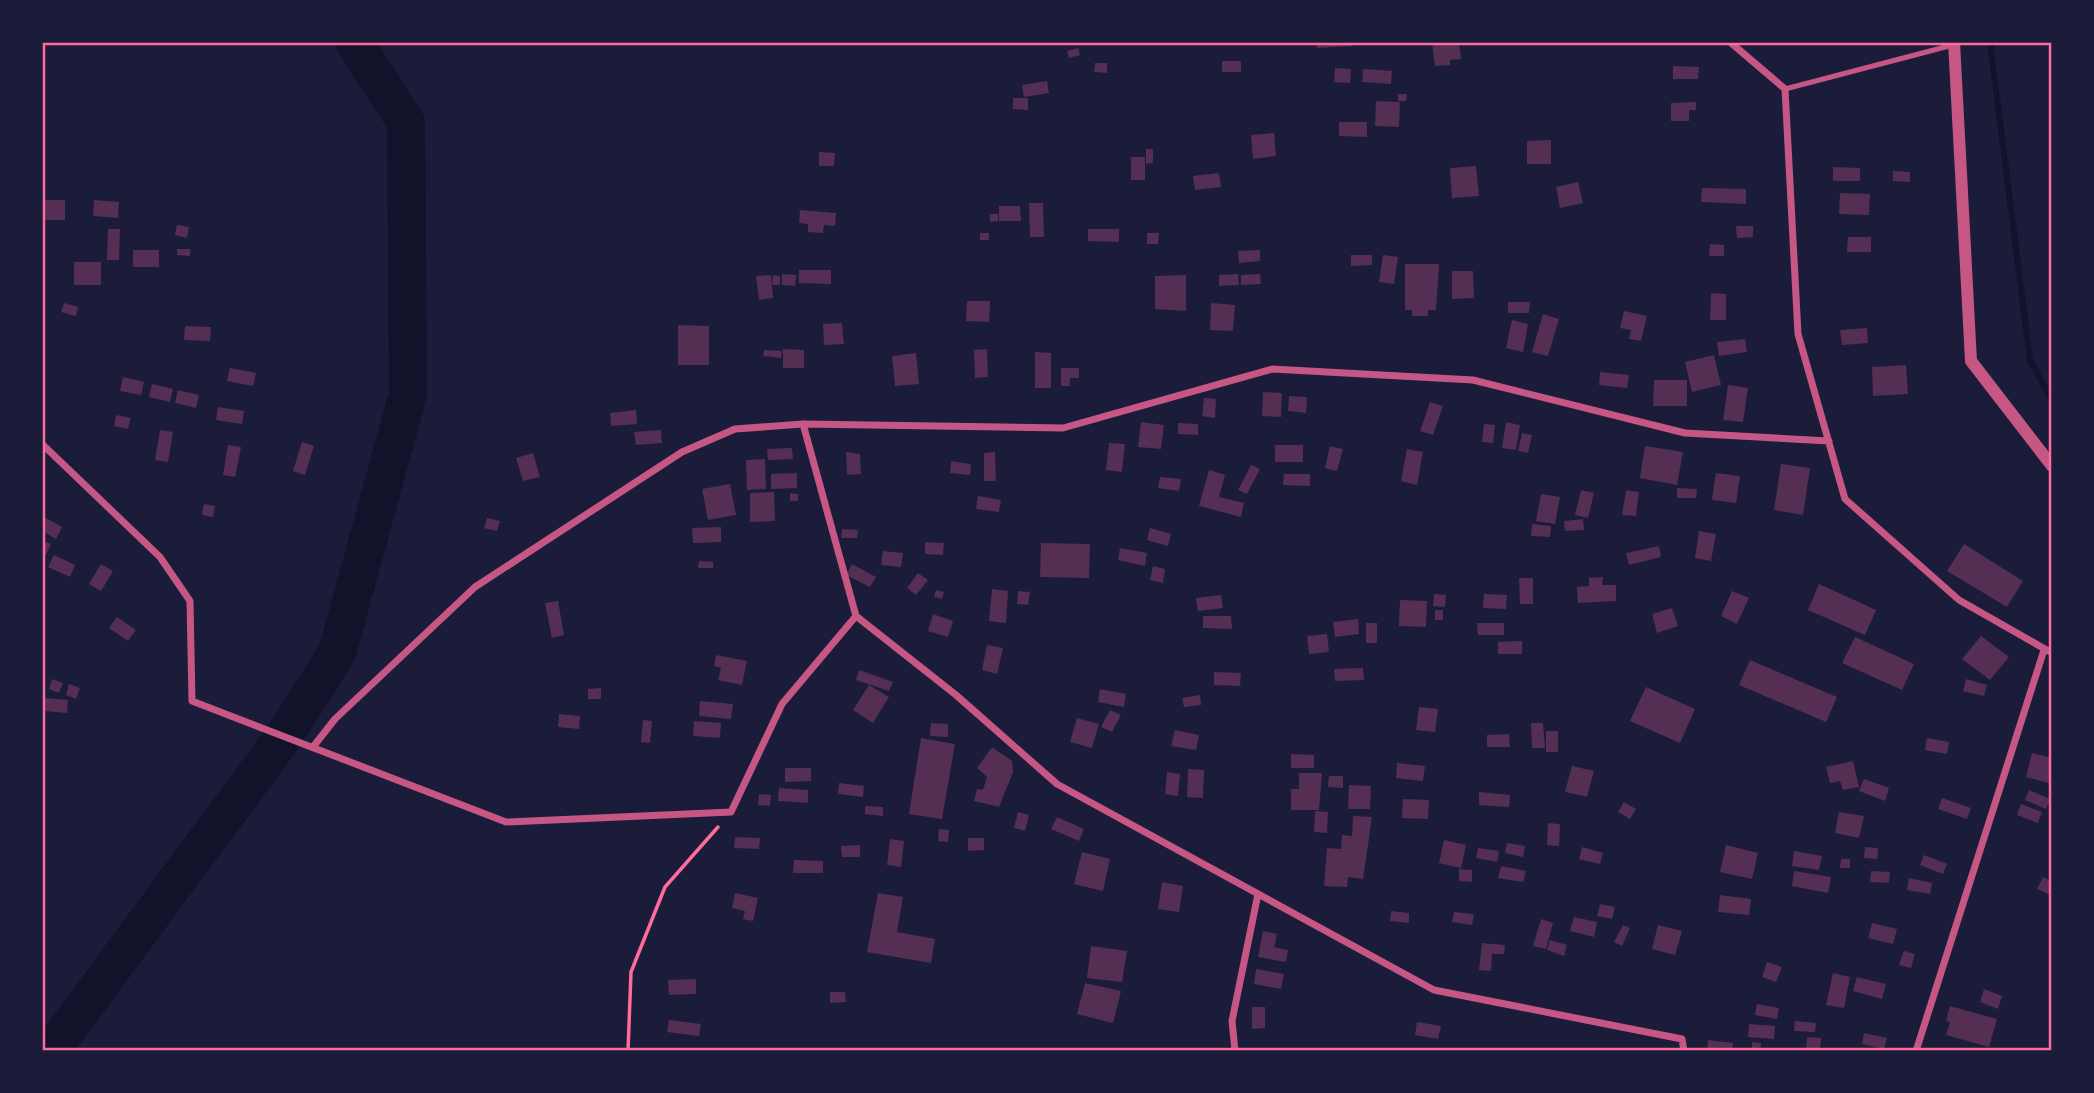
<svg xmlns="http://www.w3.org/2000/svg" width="2094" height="1093" font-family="Montserrat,sans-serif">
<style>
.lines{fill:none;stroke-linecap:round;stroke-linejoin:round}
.stream{stroke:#12122b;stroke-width:6}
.river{stroke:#12122b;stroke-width:38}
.building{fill:#542f53}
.path{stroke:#ff6b9d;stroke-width:3.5}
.service{stroke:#c65784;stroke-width:5}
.minor{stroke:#c65784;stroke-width:7}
.tertiary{stroke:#c65784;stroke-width:12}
.neatline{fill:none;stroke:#ff6b9d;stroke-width:2.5}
</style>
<rect width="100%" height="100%" fill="#1b1b3a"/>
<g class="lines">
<path class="stream" d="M1990,42L2030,360L2052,401"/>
<path class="river" d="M51,1051L284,736L337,653L408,394L406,122L354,42"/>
</g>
<path class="building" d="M1316,42H1351L1352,46L1317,48Z
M1432,42H1459L1461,59L1450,60V65L1435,66Z
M1078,48L1080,55L1069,58L1067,51Z
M1222,61H1241V72H1222Z
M1095,63H1107V73L1094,72Z
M1673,66L1699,67L1698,79H1673Z
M1335,68L1351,69L1350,83L1334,82Z
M1363,69L1392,71L1391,84L1362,82Z
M1047,81L1049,93L1024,97L1022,85Z
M1398,94H1407L1406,101H1398Z
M1013,98H1028V110L1013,109Z
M1376,101L1400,102L1399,127L1375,126Z
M1696,102V110H1689V121H1671V103Z
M1339,122H1367V137L1339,136Z
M1274,133L1276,156L1253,159L1251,135Z
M1551,140V164H1527V141Z
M1146,149H1153V163L1146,164Z
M819,152L835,153L834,166H819Z
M1131,157H1145V180H1131Z
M1476,166L1479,196L1452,198L1450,168Z
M1833,167L1860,168V181H1833Z
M1893,171L1910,172V182L1893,181Z
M1219,173L1221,187L1195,190L1193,176Z
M1578,182L1583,203L1560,208L1556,187Z
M1702,188L1746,189V204L1701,202Z
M1840,193L1870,194L1869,215L1839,214Z
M42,200H65V220H42Z
M94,200L119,202L118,218L93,216Z
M1029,203H1043L1044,237H1030Z
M999,206H1020L1021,221H999Z
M800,210L836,213L835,226L824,225L823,233L808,232V224L799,223Z
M990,214H998V221L990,222Z
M177,225L189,227L187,238L175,235Z
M1736,226H1753V237L1737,238Z
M108,229H120L119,260H107Z
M1088,229H1119V242L1088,241Z
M980,233H989V240H980Z
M1147,233H1159L1158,244H1147Z
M1848,237H1871V252H1847Z
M1710,244L1724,245V256H1709Z
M177,249H190V256L177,255Z
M133,250H159V267H133Z
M1260,250V261L1239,263L1238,251Z
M1351,255H1372V265L1351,266Z
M1383,255L1398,257L1394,284L1379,282Z
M74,262H101V285H74Z
M1405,264H1439L1436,310H1428V316H1412V310H1405Z
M799,270H831V284L799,283Z
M1452,271H1473L1474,298L1452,299Z
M782,274L796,275L795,286L782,285Z
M1238,274L1239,285L1219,286V275Z
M1260,274L1261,284L1241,285V275Z
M771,275L773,298L759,300L756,276Z
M773,275L780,276V285H772Z
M1186,275V311L1155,309V276Z
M1711,293L1726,294V320H1710Z
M967,301H990L989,322L966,321Z
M1508,302H1530L1529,313H1508Z
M64,303L78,307L76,316L61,312Z
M1211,303L1235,305L1233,331L1210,330Z
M1624,311L1647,316L1641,341L1629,339L1631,330L1620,328Z
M1543,314L1559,319L1548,356L1532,352Z
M1512,320L1528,324L1523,352L1506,348Z
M842,323L844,344L824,345L823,324Z
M678,325L709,326V365H678Z
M185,326L211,327L210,341L184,340Z
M1867,328L1868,343L1842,345L1840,330Z
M1745,339L1747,352L1719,356L1717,342Z
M783,349L804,350V368H783Z
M987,349L988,377L975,378L974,350Z
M764,350L782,351L781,358L763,356Z
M1035,352L1051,353V388H1035Z
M916,353L919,384L895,386L892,356Z
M1714,355L1721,385L1692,392L1685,362Z
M1906,365L1908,394L1873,396L1872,367Z
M230,368L256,373L253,386L227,381Z
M1061,368H1079V378H1070V386H1061Z
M1600,372L1629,375L1627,388L1599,385Z
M123,377L144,382L141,395L120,391Z
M1654,380H1687V406H1653Z
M152,384L173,389L170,402L149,397Z
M1728,385L1748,388L1743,422L1723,420Z
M178,390L199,395L196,408L175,403Z
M1263,392L1282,393L1281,417L1262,416Z
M1289,396L1307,397L1306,413L1288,411Z
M1204,398L1216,399L1215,418L1202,416Z
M1430,402L1443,406L1433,435L1420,431Z
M218,407L244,411L242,424L216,420Z
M636,410L637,424L611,426L610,413Z
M116,415L131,418L128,429L114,426Z
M1141,422L1164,425L1161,449L1138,447Z
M1506,422L1520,425L1516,450L1502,448Z
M1178,423L1198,424V435L1178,434Z
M1484,424L1495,425L1493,443L1482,442Z
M160,430L173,432L168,462L155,460Z
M661,430L662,443L636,445L634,432Z
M1522,433L1532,435L1528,453L1518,451Z
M302,442L314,446L305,475L293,471Z
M1109,443L1125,444L1122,472L1106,470Z
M228,445L241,447L235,477L223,475Z
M1275,445H1303V462H1275Z
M1330,446L1343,449L1337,471L1325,468Z
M1645,446L1683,452L1677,485L1640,478Z
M792,448L793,459L768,460L767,449Z
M1407,449L1423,452L1417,485L1401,481Z
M846,452L860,454L861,474L847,475Z
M995,452L996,481H984V453Z
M533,453L540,477L523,481L516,458Z
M765,459L766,489L747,490L746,460Z
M951,461L971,464L970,475L950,473Z
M1781,464L1810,468L1803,515L1774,510Z
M1251,465L1260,469L1247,494L1238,490Z
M1209,470L1225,475L1219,497L1244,503L1241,517L1199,506Z
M797,473V488L771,489V474Z
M1716,473L1740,476L1736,503L1712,500Z
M1284,474H1310V486L1283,485Z
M1160,477L1181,479L1179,491L1158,488Z
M730,484L736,515L708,520L702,489Z
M1677,488L1697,489L1696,498H1677Z
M1581,490L1594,493L1588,518L1575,515Z
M1626,490L1639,492L1636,516L1622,515Z
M774,492L775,521L750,522V493Z
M790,493L798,494V501H790Z
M1541,494L1560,497L1555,524L1536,521Z
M978,496L1001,500L999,512L976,509Z
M204,504L215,506L213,517L202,515Z
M42,516L62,527L56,539L42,531Z
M487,518L500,521L497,531L484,528Z
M1583,519L1584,530L1565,531L1564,521Z
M1532,524L1551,526L1550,537L1531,536Z
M721,527V542L693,543L692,528Z
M1150,528L1171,534L1168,546L1147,540Z
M842,529L858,530L857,538H841Z
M1699,531L1716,534L1711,561L1695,558Z
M42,540L51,544L45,556L42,555Z
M925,542L944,543L943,555L925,554Z
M1041,543L1090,544L1089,578L1040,577Z
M1964,544L2023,581L2007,607L1947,571Z
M1659,546L1661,557L1629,565L1626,553Z
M1120,548L1147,553L1145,566L1118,560Z
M883,551L903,553L901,567L881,565Z
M54,555L75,565L70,577L48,567Z
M699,561L713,562V568H698Z
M101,564L113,571L101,591L89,584Z
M852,564L876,577L870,587L846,575Z
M1153,566L1165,569L1163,583L1150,580Z
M918,573L928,580L916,595L907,588Z
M1603,577L1602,585H1616V601L1578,603L1577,587L1589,586V578Z
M1519,578H1533V604H1520Z
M1819,584L1876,610L1865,635L1808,610Z
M992,589L1008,591L1006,623L989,621Z
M936,590L944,592L942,599L934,597Z
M1018,591L1030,592L1028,605L1017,604Z
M1732,591L1749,598L1737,624L1721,616Z
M1434,594L1446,595L1445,607L1433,606Z
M1484,594L1507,595L1506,609L1483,608Z
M1221,595L1223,608L1198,611L1196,598Z
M1400,600L1427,601L1426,627L1399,626Z
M558,601L564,635L552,638L545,603Z
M1672,608L1678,626L1657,633L1652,614Z
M1435,610H1443V620H1435Z
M933,614L953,621L948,637L928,631Z
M1203,616H1231L1232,629L1203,628Z
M117,617L136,630L128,641L109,628Z
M1358,619L1359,634L1335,637L1333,622Z
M1366,623H1377V643H1366Z
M1477,623H1504V635H1478Z
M1327,634L1329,652L1309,654L1307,636Z
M1981,636L2009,657L1990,680L1962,659Z
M1855,637L1914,664L1902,690L1842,663Z
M1522,641V654H1498V642Z
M987,645L1003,648L997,674L982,670Z
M716,655L747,661L742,685L718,680L721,668L714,666Z
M1750,660L1837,697L1826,722L1739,685Z
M1363,668L1364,680L1335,681L1334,669Z
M859,670L893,682L889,691L856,680Z
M1214,672L1241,673L1240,686L1214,685Z
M52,679L63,683L59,693L49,689Z
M1966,679L1987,685L1984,696L1963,691Z
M69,684L80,688L76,699L66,695Z
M869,685L889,697L873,723L853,710Z
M1646,687L1695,709L1680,743L1630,721Z
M601,688V699H588V689Z
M1100,689L1126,694L1124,707L1098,702Z
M1200,695L1201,705L1184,707L1182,698Z
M45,698L68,700L67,713L44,711Z
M700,701L733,704L731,719L699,716Z
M1419,707L1438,709L1435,732L1416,730Z
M1110,710L1121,715L1112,732L1101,727Z
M559,714L580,716L579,729L558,727Z
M1077,718L1099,724L1092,748L1070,742Z
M643,720L652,721L650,743L641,742Z
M694,721L721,723L720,738L693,736Z
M931,723L948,724V737L930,736Z
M1531,723H1543L1545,748H1532Z
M1175,730L1199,735L1196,750L1171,746Z
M1546,731H1558V752H1546Z
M1509,734L1510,747H1487V735Z
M921,738L955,744L942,819L909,814Z
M1927,738L1949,742L1947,754L1925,750Z
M992,747L1012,761L1013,772L999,807L974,801L977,789L983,790L987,777L977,768Z
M2032,753L2052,758L2049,783L2026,777Z
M1291,754L1314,755V768H1291Z
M1853,761L1859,787L1843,790L1840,781L1830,783L1826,767Z
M1397,763L1425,766L1423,781L1396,778Z
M1572,766L1594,771L1587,797L1565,792Z
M785,768H811V781L785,782Z
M1188,769L1204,770L1203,798L1187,797Z
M1167,772L1180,774L1178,796L1165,794Z
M1299,773H1322L1319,810H1291V789H1299Z
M1329,776H1343V788L1328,787Z
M1864,779L1889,788L1885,801L1859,791Z
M839,783L864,786L863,797L838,794Z
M1349,785L1371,786L1370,809H1348Z
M779,788L808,790V803L778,801Z
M2029,790L2050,799L2046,809L2025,800Z
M1479,792L1510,795L1509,807L1479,805Z
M759,794L771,795L770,806L758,805Z
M1942,798L1971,808L1967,819L1938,809Z
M1403,799L1429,800L1428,819L1402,818Z
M1624,802L1636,809L1630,819L1618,812Z
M2021,804L2042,812L2038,823L2017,815Z
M865,806L883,807V816L865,814Z
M1315,811L1328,812L1327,833L1314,832Z
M1018,812L1029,815L1025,831L1014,828Z
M1839,812L1864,816L1859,838L1835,833Z
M1353,816L1372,817L1363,879L1348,877L1347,887L1324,886L1327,848L1341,849L1342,835L1352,836Z
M1057,817L1084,829L1079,841L1051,829Z
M1548,823L1560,824L1559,846L1547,845Z
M939,829L949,830L948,842L938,841Z
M735,837L760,838L759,849L734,848Z
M968,838H984V850L968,851Z
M890,839L904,841L901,867L887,865Z
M1444,840L1466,845L1461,868L1439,863Z
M1507,843L1525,846L1523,857L1505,853Z
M860,845V857H842L841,846Z
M1726,845L1758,853L1752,879L1720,872Z
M1582,847L1603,853L1600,864L1579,859Z
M1865,847L1878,848L1877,859L1864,858Z
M1478,848L1499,851L1497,862L1476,858Z
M1794,851L1822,856L1819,870L1792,866Z
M1082,852L1110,859L1103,891L1074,884Z
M1924,855L1947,864L1943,874L1920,865Z
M1841,859H1850V868H1840Z
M794,860L823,861V873H793Z
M1501,866L1526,871L1523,882L1498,878Z
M1459,869L1472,870V882L1459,881Z
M1794,871L1831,877L1828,893L1792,886Z
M1871,871L1890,872L1889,883L1870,882Z
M2043,877L2052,882V896L2037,889Z
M1909,878L1932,883L1930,894L1907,890Z
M1162,882L1183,886L1179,912L1158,909Z
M735,893L758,898L753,921L743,919L745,911L732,908Z
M878,893L903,897L897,932L935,939L931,963L867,952Z
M1720,895L1751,899L1749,915L1718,912Z
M1600,904L1615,907L1612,919L1597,916Z
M1391,911L1409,913V923L1390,921Z
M1454,912L1474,914L1472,925L1452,922Z
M1574,917L1597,922L1594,937L1570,931Z
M1541,919L1553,923L1546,949L1533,946Z
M1872,923L1897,929L1893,944L1868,938Z
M1623,925L1630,928L1622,946L1614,942Z
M1658,925L1682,931L1675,955L1652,949Z
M1263,931L1277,934L1274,947L1288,950L1286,962L1258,957Z
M1550,940L1567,945L1564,956L1547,950Z
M1482,943L1505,945L1504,954H1492L1491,971L1479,970Z
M1091,946L1127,951L1122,982L1087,978Z
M1904,951L1915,954L1911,968L1899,965Z
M1767,962L1782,967L1776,982L1762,977Z
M1256,969L1284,974L1281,989L1254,984Z
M1833,973L1850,977L1844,1008L1826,1005Z
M1857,977L1886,984L1882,999L1853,991Z
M696,979V994L669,995L668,980Z
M1085,983L1121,991L1113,1023L1077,1014Z
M1984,989L2002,996L1998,1009L1980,1002Z
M830,992H845L846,1002L830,1003Z
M1757,1004L1779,1008L1777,1019L1755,1015Z
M1950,1006L1997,1019L1989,1047L1946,1035L1950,1022L1946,1021Z
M1252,1007H1265V1028L1252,1029Z
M669,1020L701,1024L699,1036L667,1032Z
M1795,1021L1816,1023L1815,1032L1794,1031Z
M1417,1022L1441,1026L1438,1039L1415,1035Z
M1749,1024L1775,1026L1774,1039L1748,1037Z
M1864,1033L1887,1038L1884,1049L1862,1044Z
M1807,1037L1821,1038L1820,1050L1806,1049Z
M1708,1040L1733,1043L1732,1051H1707Z
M1752,1042L1761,1043L1760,1051H1752Z"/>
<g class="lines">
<path class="path" d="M628,1051L631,972L665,887L718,827"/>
<path class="service" d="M1785,89L1953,45"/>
<path class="minor" d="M1730,42L1785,89L1798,334L1845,499L1959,600L2052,653
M803,424L856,616L956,695L1057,784L1434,990L1682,1039L1684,1051
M42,444L160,557L190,601L192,701L506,822L731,812L782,704L856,616
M313,747L335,719L475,587L682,452L735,429L803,424L1063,428L1272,369L1473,380L1685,433L1829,441
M1235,1051L1232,1021L1258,894
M1916,1051L2044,650"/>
<path class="tertiary" d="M1954,42L1971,361L2052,466"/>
</g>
<rect width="2094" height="1093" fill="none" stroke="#1b1b3a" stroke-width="88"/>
<rect x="44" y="44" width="2006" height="1005" class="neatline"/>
</svg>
